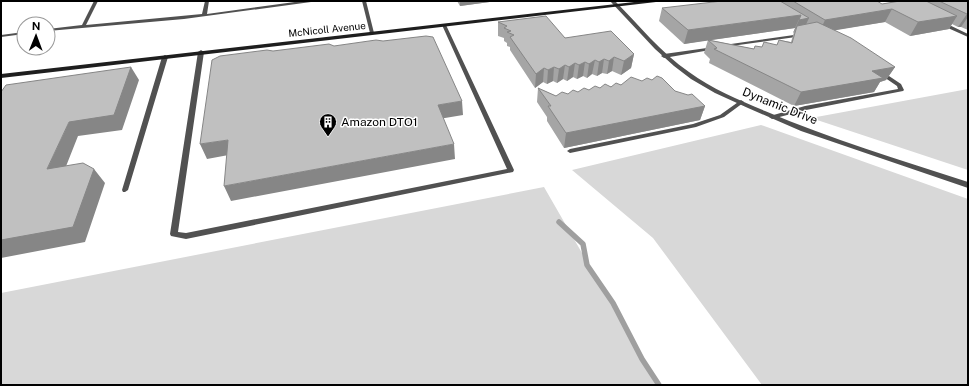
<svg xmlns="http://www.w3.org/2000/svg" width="969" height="386" font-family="'Public Sans',sans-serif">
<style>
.green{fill:#d8d8d8}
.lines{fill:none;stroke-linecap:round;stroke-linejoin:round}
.stream{stroke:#9f9f9f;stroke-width:5.5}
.service{fill:#515151;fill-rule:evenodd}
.minor{fill:#515151;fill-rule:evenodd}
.secondary{fill:#1e1e1e;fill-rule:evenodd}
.wall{fill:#a5a5a5;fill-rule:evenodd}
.shaded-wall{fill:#868686}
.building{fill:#c0c0c0;stroke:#868686}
.labels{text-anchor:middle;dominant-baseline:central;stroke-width:3;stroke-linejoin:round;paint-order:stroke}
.far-street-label{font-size:10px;fill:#000;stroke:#fff}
.street-label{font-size:12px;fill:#000;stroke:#fff}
.poi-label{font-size:12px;fill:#000;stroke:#fff;text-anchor:start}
</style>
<rect width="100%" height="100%" fill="#fff"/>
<path class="green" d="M968,89V170L811,118Z
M761,125L968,199V385H762L653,238L572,170Z
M544,187L658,385H1V293Z"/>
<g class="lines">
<path class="stream" d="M559,222L583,244L587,265L613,303L642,359L659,385"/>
<path class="service" d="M94,1H98L86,25L202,14L205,1H209L207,14L302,1H313L311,2L184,19L48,31V29L82,25Z
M362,1H366L374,33V34L370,33Z
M939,22H943L968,34V37L939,24Z
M442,24L446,25L514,170L513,172L186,239L171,236L170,234L198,52L201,50L204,52L178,232L186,233L507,169L442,25Z
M24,32V34L1,37V35Z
M801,34H803V36L724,47L722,46L724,45Z
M714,47L716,48V49L664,58L661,56L664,54Z
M165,55L168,57L128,190L125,192H123L122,190L162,57Z
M880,70L901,84L904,90L903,91L806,110L772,119L769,117L770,116L805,106L898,89L897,86L878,73V71Z
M741,100L744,102L743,103L724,117L696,127L570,153L567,151L570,149L693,124L720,115Z"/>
<path class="minor" d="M610,1H615C639,25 661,53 689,72C712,89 739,100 765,111C831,139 900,160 968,182V188L801,131L748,108L715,93L691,79L674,66L655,49Z"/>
<path class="secondary" d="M643,1H658L656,2L1,78V74Z"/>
</g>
<path class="wall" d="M457,1H497L460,6Z
M781,1H877L882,4L900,1H968V30L961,27H958L952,24L949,29L910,36L885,22L834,30L895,67L886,80L880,82L874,92L794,106L709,63L710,59L704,53L708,40L684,44L659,21L662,8L781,2ZM795,28L793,33L794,32L791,42L779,40L777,45L762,47L754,49L710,40Z
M498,22L634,54L631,68L621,75L612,71L607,74L602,73L597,76L592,74L587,78L583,76L577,79L573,77L567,81L563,79L557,83L553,81L547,84L543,82L535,88L510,50V47L507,46V43L504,41V38L498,36Z
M642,81L675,91L705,106L700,120L564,148L547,121V117L537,102L538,88L556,96Z"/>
<path class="shaded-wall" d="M460,1H497L460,6Z
M892,9L885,22L819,33L825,20Z
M967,14H968V17L961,27H958Z
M801,15L795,28L684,44L688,30Z
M957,16L949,29L910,36L918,22Z
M809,18L803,31L797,26L794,32L793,33L799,20Z
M634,54L631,68L621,75L624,61Z
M614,57L612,71L607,74L609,61Z
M604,59L602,73L597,76L599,62Z
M595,60L592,74L587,78L589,64Z
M585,62L583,76L577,79L579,65Z
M575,63L573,77L567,81L569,67Z
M565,65L563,79L557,83L559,69Z
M131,67L139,80L122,130L78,136L59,184L47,169L69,122Z
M554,67L553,81L547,84L548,70Z
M895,67L886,80L880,82L874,92L794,106L801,92L872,71Z
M544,68L543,82L535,88L536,74Z
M462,101L463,115L439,119L438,105Z
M705,106L700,120L564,148L566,133Z
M228,140L234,154L207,159L200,144Z
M454,144L455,159L231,201L224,186Z
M94,169L105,183L85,242L1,258V240Z"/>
<path class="building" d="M722,1H780L809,18L799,20L801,15L688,30L662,8Z
M793,1H877L882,4L900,1H926L957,16L918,22L892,9L825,20Z
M939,1H968V14H967Z
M546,16L565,38L611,31L634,54L624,61L614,57L609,61L604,59L599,62L595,60L589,64L585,62L579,65L575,63L569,67L565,65L559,69L554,67L548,70L544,68L536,74L510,37L514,35L507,32L511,31L504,28L507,26L498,22Z
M817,22L851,38L895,67L872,71L883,78L801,92L714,49L717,48L708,40L754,49L755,46L762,47L764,42L777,45L779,40L792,43L797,26Z
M426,36L433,37L462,101L438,105L454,144L224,186L228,140L200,144L212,60L220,56L267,50L273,51L329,44L334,46L376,40L383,41Z
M131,67L114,115L69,122L47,169L83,163L94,169L73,227L1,240V92L6,85Z
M657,76L662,78L675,91L688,95L692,94L705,106L566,133L548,106H551L538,88L556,96L562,92L568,94L573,90L578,92L584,88L589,90L595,86L600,88L605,84L611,87L616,83L621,85L631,77L642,81L647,78L652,80Z"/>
<defs>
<g id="building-pin" transform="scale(0.9)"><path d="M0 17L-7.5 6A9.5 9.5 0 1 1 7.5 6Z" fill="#000" stroke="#fff"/><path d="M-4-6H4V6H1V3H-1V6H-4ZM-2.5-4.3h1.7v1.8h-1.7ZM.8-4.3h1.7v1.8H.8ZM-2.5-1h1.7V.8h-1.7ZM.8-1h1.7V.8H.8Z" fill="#fff"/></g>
</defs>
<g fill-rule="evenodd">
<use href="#building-pin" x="328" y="122"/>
</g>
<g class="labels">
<g class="far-street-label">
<text transform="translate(327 29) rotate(-6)">McNicoll Avenue</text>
</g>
<g class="street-label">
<text transform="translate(780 106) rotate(22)">Dynamic Drive</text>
</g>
<g class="poi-label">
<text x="341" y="122">Amazon DTO1</text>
</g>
</g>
<rect width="969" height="386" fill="none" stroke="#000000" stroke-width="4"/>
<g transform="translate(36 36) rotate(1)"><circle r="19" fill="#ffffff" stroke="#999999"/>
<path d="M0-3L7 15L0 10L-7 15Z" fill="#000000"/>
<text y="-6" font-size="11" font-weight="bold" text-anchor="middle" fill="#000000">N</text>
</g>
</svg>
